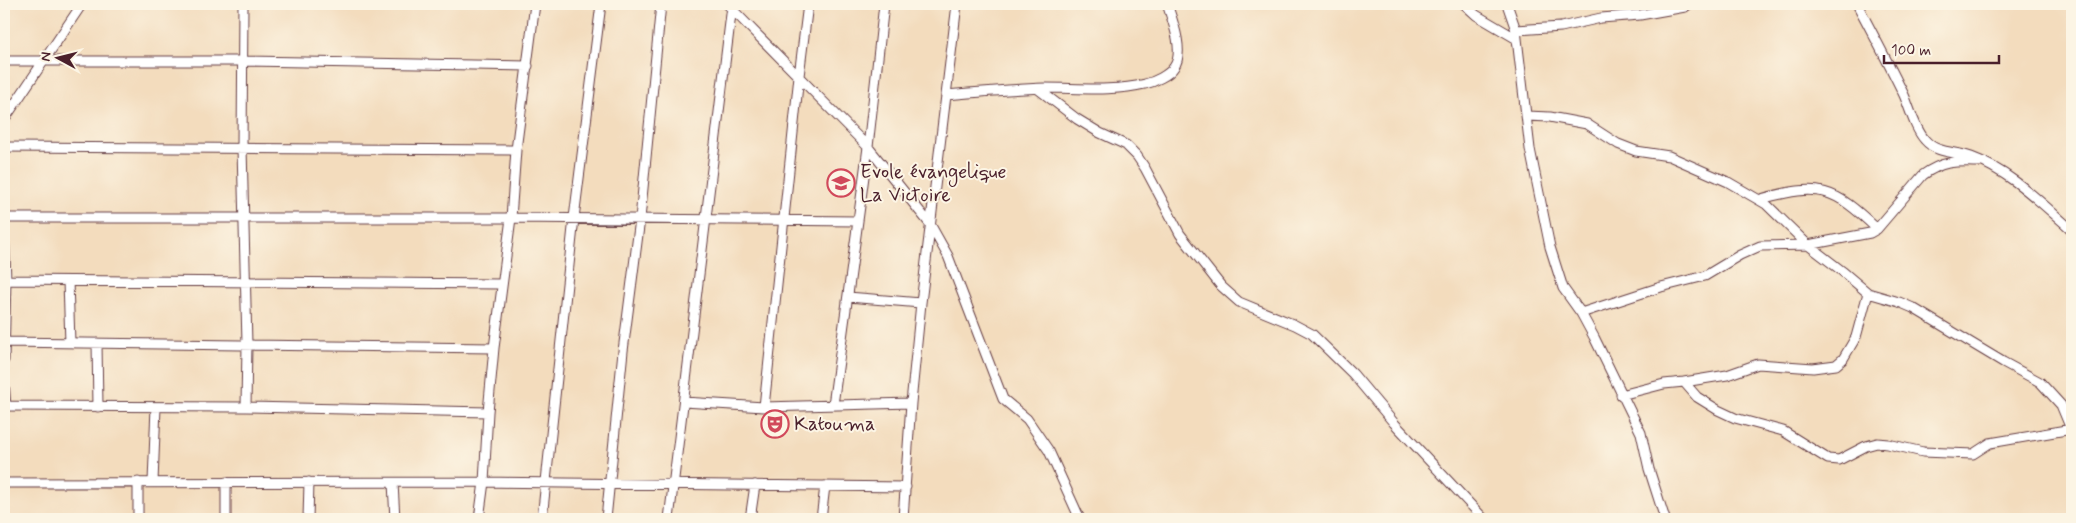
<svg xmlns="http://www.w3.org/2000/svg" width="2076" height="523" font-family="Mynerve,sans-serif">
<style>
.lines{fill:none;stroke-linecap:round;stroke-linejoin:round}
.minor-casing{stroke:#633b41;stroke-width:11}
.minor{stroke:#fff;stroke-width:9}
.labels{text-anchor:middle;dominant-baseline:central;stroke-width:4;stroke-linejoin:round;paint-order:stroke}
.poi-label{font-size:20px;fill:#4a1f2b;stroke:#fcf5e5;text-anchor:start}
</style>
<rect width="100%" height="100%" fill="#fcf5e5"/>
<filter id="ink" filterUnits="userSpaceOnUse"><feTurbulence type="fractalNoise" baseFrequency=".02" numOctaves="2"/><feDisplacementMap in="SourceGraphic" scale="10" xChannelSelector="R" yChannelSelector="G"/><feConvolveMatrix kernelMatrix="1 2 1 2 8 2 1 2 1" color-interpolation-filters="sRGB"/></filter>
<filter id="wash" filterUnits="userSpaceOnUse"><feTurbulence type="fractalNoise" baseFrequency=".0096" numOctaves="4" result="noise"/><feDisplacementMap in="SourceGraphic" scale="20" xChannelSelector="R" yChannelSelector="G"/><feGaussianBlur stdDeviation="1.12" result="paint"/><feColorMatrix in="noise" values="0 0 0 0 0 0 0 0 0 0 0 0 0 0 0 0 0 1.4 0 .05"/><feComposite in="paint" operator="in"/></filter>
<g filter="url(#wash)">
<rect width="100%" height="100%" fill="#f3dcbd"/>
</g>
<g filter="url(#ink)">
<g class="lines">
<g class="minor-casing">
<path id="minor" d="M243,4L242,148L247,344L246,407
M727,4L868,147L930,224L948,256L1003,399L1027,419L1049,451L1080,519
M1464,4L1476,15L1517,39
M1507,4L1516,30L1530,149L1550,247L1563,288L1581,313L1594,337L1641,433L1649,469L1665,519
M1857,4C1873,34 1889,64 1904,95C1910,109 1915,129 1925,140C1937,154 1955,151 1971,157C2010,171 2041,203 2072,230
M1516,30L1561,27L1601,18L1640,15L1685,7L1689,4
M4,61H244L528,66
M1038,89L1077,119L1100,133L1126,145L1137,156L1145,168L1180,234L1221,286L1239,302L1295,325L1312,334L1353,374L1394,423L1484,519
M946,95C979,92 1012,89 1045,88C1078,88 1113,92 1145,84C1154,82 1169,75 1174,67C1185,52 1172,19 1167,4
M1526,116L1550,117L1587,124L1618,144L1636,151L1669,156L1728,182L1766,204L1808,245L1842,271L1868,293L1899,302L1913,308L2003,362L2040,382L2061,405L2071,429
M4,120L82,4
M4,147L516,150
M1761,199C1820,183 1833,187 1877,229
M4,218H511L858,221
M4,229L6,280L4,360
M6,280L501,284
M68,281L70,343
M848,297L921,303
M1581,313L1661,287L1705,276L1740,255L1760,246L1808,245L1870,233L1877,229L1923,175C1945,159 1958,162 1984,162
M4,342L494,348
M97,343L98,407
M4,382L6,406
M1684,382L1727,375L1758,364L1813,368L1836,365L1843,359L1856,337L1868,293
M1621,395L1664,384L1684,382L1697,397L1718,410L1735,418L1783,431L1828,459L1839,460L1866,446L1877,443L1888,444L1923,452L1973,454L1990,443L2072,429
M684,402L764,407L911,403
M833,405L868,147L884,4
M4,406L246,407L488,412
M764,407L799,76L808,4
M153,482L156,407
M4,483L484,482L906,487
M393,483L395,519
M138,519V482
M226,519V482
M308,519L309,482
M479,519L484,482L488,412L494,348L511,218L516,150L535,4
M542,519L574,218L601,4
M606,519L623,351L640,219L661,4
M669,519L732,6
M750,519L755,485
M821,519L825,486
M903,519L911,403L921,303L957,4"/>
</g>
<use href="#minor" class="minor"/>
</g>
</g>
<defs>
<g id="school-ring" transform="scale(1.4375)"><circle r="9.5" fill="#fcf5e5" stroke="#d1495b" stroke-width="1.5"/><path d="M0-5L7-2L0 1L-7-2ZM-4 1L0 2.5L4 1V4Q0 6-4 4Z" fill="#d1495b"/></g>
<g id="theatre-ring" transform="scale(1.4375)"><circle r="9.5" fill="#fcf5e5" stroke="#d1495b" stroke-width="1.5"/><path d="M-5-5.5Q0-4 5-5.5V0Q5 5 0 6Q-5 5-5 0ZM-3.3-2.5H-1v1.5H-3.3ZM1-2.5H3.3v1.5H1ZM-2.8 1Q0 5.5 2.8 1Z" fill="#d1495b"/></g>
</defs>
<g fill-rule="evenodd">
<use href="#school-ring" x="841" y="183"/>
<use href="#theatre-ring" x="775" y="424"/>
</g>
<g class="labels">
<g class="poi-label">
<text x="860" y="172">Evole évangelique<tspan x="860" dy="23">La Victoire</tspan></text>
<text x="794" y="424">Katouma</text>
</g>
</g>
<rect width="2076" height="523" fill="none" stroke="#fcf5e5" stroke-width="20"/>
<g transform="translate(58 58) rotate(277)" stroke="#fcf5e5" stroke-width="4" paint-order="stroke">
<path d="M0-4L9 19L0 12L-9 19Z" fill="#4a1f2b"/>
<text y="-8" font-size="14" font-weight="bold" text-anchor="middle" fill="#4a1f2b">N</text>
</g>
<path d="M1884 55v8h115v-8" fill="none" stroke="#4a1f2b" stroke-width="2.5"/>
<text x="1891" y="55" font-size="15" fill="#4a1f2b" stroke="#fcf5e5" stroke-width="4" paint-order="stroke">100 m</text>
</svg>
